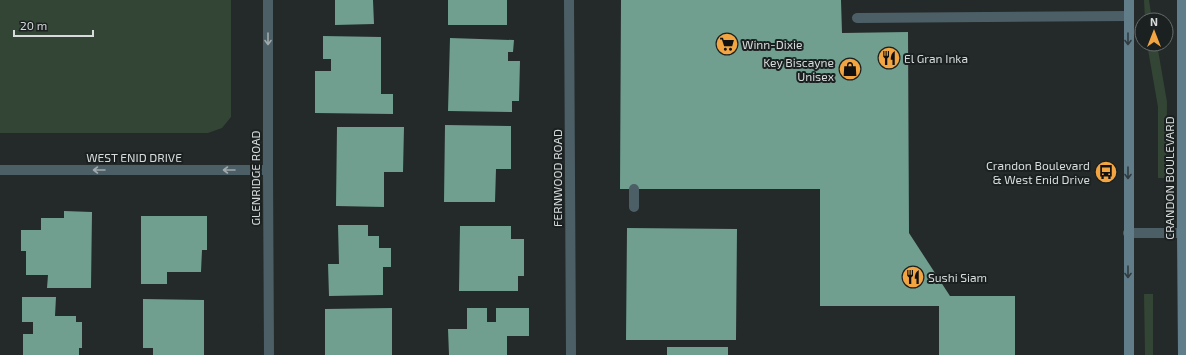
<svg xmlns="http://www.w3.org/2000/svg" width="1186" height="355" font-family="'Exo 2',sans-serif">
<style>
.green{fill:#334534}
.building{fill:#709f90}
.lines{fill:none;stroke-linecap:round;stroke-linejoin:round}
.service{stroke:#4d5f66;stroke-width:10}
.minor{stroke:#4d5f66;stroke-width:10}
.secondary{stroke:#617d89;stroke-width:10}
.oneway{stroke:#a0a9ac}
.oneway2{stroke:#303c40}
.labels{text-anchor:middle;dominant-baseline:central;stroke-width:4;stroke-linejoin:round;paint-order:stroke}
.poi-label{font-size:12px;fill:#d7dbdb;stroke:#1b2020;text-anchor:start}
.street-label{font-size:12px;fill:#d7dbdb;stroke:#1b2020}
</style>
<rect width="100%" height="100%" fill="#242929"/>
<path class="green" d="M0,0H231V117L222,128L208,133H0Z
M1144,0H1149L1152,20H1145Z
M1147,44H1157L1167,102L1166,178H1158V107Z
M1144,294H1153V355H1145Z"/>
<path class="building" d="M335,0H373L374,24L335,25Z
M448,0H507V25H448Z
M621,0H841L842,33L908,32L909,233L950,296H1015V355H939V306H820V189H620Z
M323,36L381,37V94H393V114L315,113V71H331V59H323Z
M450,38L514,40L513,52H508V61H520L519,101H512V112L448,111Z
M445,125L511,126V169H496L495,202H444Z
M337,127H404L403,172H384V207L336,206Z
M64,211L92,212L91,288H47L48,275H26V251H21V230H41V218H64Z
M141,216H207V250H202L201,272H167V284H141Z
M338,225H368V236H379V248H391V267H383V295L329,296L328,264H339Z
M460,226H511V239H524V276H518V291H459Z
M627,228L737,229L736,340H626Z
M22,297H56L55,316H76V322H82V348H79V355H23V334H33V322H22Z
M143,299L204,300V355H153V348H143Z
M392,308V355H325V309Z
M467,308H487V322H496V308H529V336H507V355H449L448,329H467Z
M667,347H728V355H667Z"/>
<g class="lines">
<path class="service" d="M857,18L1129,16
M634,189V207"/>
<path class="minor" d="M268,0V170L269,355
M569,0L571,355
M0,170H268
M1128,233H1186"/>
<path class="secondary" d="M1129,0V355
M1182,0V233L1183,355"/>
</g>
<defs><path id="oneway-shaft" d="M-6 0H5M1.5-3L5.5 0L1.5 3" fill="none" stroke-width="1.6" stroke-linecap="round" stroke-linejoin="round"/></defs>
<g class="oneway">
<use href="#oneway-shaft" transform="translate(268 39) rotate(90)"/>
<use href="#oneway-shaft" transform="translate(99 170) rotate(180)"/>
<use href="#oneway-shaft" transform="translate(229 170) rotate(180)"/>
</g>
<g class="oneway2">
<use href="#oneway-shaft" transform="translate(1128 39) rotate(90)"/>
<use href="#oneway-shaft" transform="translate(1128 173) rotate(90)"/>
<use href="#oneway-shaft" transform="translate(1128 272) rotate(90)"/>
</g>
<defs>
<g id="supermarket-disc" transform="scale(1.15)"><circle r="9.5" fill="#f2a541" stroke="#1b2020"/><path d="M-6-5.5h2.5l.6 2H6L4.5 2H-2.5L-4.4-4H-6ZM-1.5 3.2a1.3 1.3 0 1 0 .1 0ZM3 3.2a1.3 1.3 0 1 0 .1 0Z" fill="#111"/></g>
<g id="restaurant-disc" transform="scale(1.15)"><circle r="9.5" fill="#f2a541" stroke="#1b2020"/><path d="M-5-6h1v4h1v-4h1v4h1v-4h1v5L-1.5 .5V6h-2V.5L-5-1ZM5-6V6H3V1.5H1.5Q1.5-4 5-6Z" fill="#111"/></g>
<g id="shop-disc" transform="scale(1.15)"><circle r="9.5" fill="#f2a541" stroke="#1b2020"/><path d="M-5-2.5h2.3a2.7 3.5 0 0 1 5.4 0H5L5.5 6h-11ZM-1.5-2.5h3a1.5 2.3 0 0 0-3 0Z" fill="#111"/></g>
<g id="bus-disc" transform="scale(1.15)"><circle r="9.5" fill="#f2a541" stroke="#1b2020"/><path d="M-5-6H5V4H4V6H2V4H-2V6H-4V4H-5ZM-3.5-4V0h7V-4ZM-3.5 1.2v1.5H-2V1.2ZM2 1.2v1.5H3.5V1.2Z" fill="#111"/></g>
</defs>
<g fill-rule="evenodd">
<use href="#supermarket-disc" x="727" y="44"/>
<use href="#restaurant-disc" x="889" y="58"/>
<use href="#shop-disc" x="850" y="69"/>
<use href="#bus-disc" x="1106" y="172"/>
<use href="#restaurant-disc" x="913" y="277"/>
</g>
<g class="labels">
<g class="poi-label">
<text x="742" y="44">Winn-Dixie</text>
<text x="904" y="58">El Gran Inka</text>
<text x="834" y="62" text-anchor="end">Key Biscayne<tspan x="834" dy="14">Unisex</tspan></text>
<text x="1090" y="165" text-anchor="end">Crandon Boulevard<tspan x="1090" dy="14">&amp; West Enid Drive</tspan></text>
<text x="928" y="277">Sushi Siam</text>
</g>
<g class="street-label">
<text x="134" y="157">WEST ENID DRIVE</text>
<text transform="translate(255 178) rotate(-90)">GLENRIDGE ROAD</text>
<text transform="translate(557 178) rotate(-90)">FERNWOOD ROAD</text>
<text transform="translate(1169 178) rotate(-90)">CRANDON BOULEVARD</text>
</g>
</g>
<g transform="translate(1154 32)"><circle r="19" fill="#1b2020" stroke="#666b6b"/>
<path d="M0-3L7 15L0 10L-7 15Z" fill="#f2a541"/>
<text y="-6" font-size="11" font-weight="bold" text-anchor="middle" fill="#d7dbdb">N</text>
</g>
<path d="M14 30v6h79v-6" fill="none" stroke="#d7dbdb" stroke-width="2"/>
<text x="20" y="30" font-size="12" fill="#d7dbdb" stroke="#1b2020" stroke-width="3" paint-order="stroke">20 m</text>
</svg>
